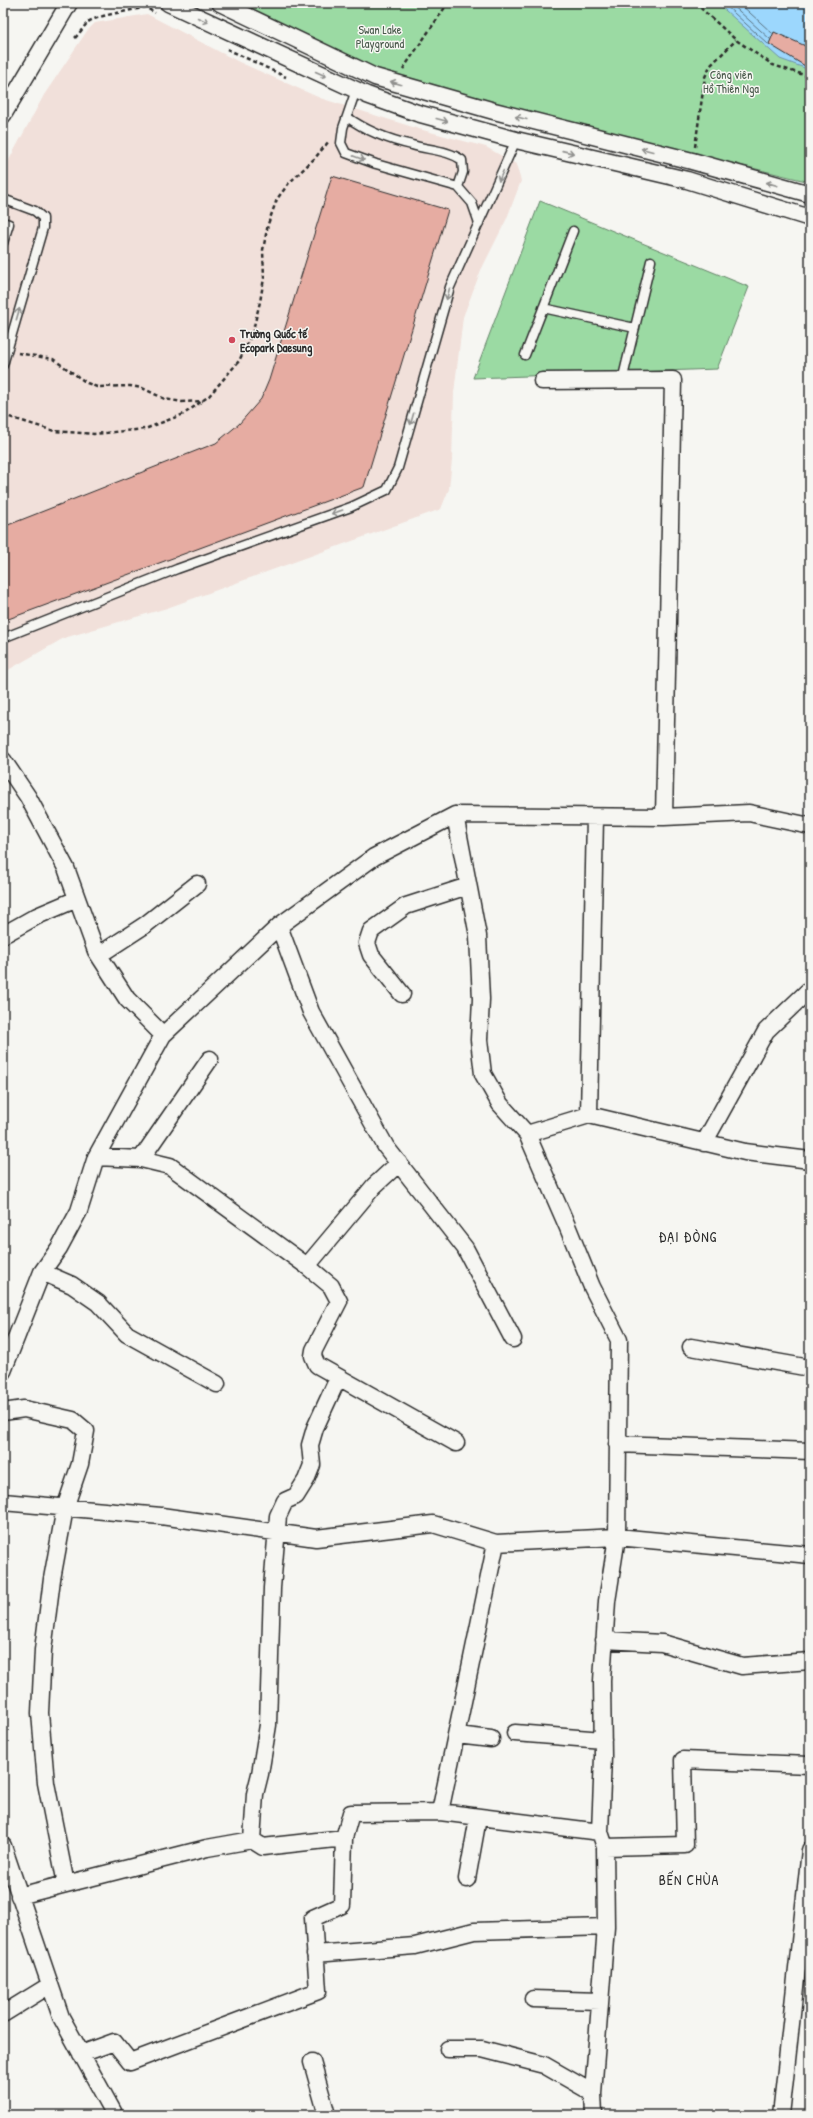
<svg xmlns="http://www.w3.org/2000/svg" width="813" height="2118" font-family="'Patrick Hand',sans-serif">
<style>
.built{fill:#f1e0da}
.green{fill:#9bdaa3;stroke:#638267}
.water{fill:#9cd7fd;stroke:#6f92a9}
.lines{fill:none;stroke-linecap:round;stroke-linejoin:round}
.shore{stroke:#58707f;stroke-width:1}
.building{fill:#e6aca2;stroke:#2b2b2b}
.lane-casing{stroke:#2b2b2b;stroke-width:11}
.street-casing{stroke:#2b2b2b;stroke-width:19}
.path{stroke:#2b2b2b;stroke-width:2.5;stroke-dasharray:4 3;stroke-linecap:butt}
.lane{stroke:#f6f6f2;stroke-width:8}
.street{stroke:#f6f6f2;stroke-width:16}
.oneway{stroke:#90908e}
.poi-dot{fill:#d1495b;stroke:#f6f6f2;stroke-width:1.5}
.labels{text-anchor:middle;dominant-baseline:central;stroke-width:3;stroke-linejoin:round;paint-order:stroke}
.park-label{font-size:12px;fill:#475749;stroke:#f6f6f2}
.poi-label{font-size:12px;font-weight:bold;fill:#2b2b2b;stroke:#f6f6f2;text-anchor:start}
.quarter-label{font-size:14px;letter-spacing:1px;fill:#2b2b2b;stroke:#f6f6f2}
</style>
<rect width="100%" height="100%" fill="#f6f6f2"/>
<filter id="ink" filterUnits="userSpaceOnUse"><feTurbulence type="fractalNoise" baseFrequency=".025" numOctaves="2"/><feDisplacementMap in="SourceGraphic" scale="8" xChannelSelector="R" yChannelSelector="G"/><feConvolveMatrix kernelMatrix="1 2 1 2 8 2 1 2 1" color-interpolation-filters="sRGB"/></filter>
<g filter="url(#ink)">
<path class="built" d="M147,14L239,62L320,98L419,129L486,147L516,164L521,181L507,218L481,270L463,317L454,393L452,460L449,489L441,509L167,608L64,638L3,673V171L44,95L87,31L95,23Z"/>
<path class="green" d="M236,3H810V182L591,129L393,78Z
M540,201L749,287L717,369L473,378Z"/>
<path class="water" d="M717,3H810V70L780,59Z"/>
<g class="lines">
<path class="shore" d="M723,3L768,44
M730,3L770,39
M739,3L772,33"/>
</g>
<path class="building" d="M774,32L810,48V69L769,44Z
M332,176L448,210L364,487L3,621V527L216,443L239,424L261,399L269,380Z"/>
<g class="lines">
<g class="lane-casing">
<path id="lane" d="M356,90L343,128L341,143L346,153L376,164L458,187L472,203L479,223
M347,117C365,130 390,140 412,145C428,150 448,150 462,160L463,172L458,187
M3,199L35,211L43,218V228L3,365
M3,222L9,224L3,243
M543,308L635,328
M525,355L573,231
M622,381L651,261
M3,638L177,569L351,507L387,490L398,468L450,287L516,140"/>
</g>
<g class="street-casing">
<path id="street" d="M168,3L367,95L417,113L516,140L687,180L810,218
M220,3L375,77L494,111L692,161L810,194
M3,115L69,3
M542,381L673,380L664,817
M3,760L28,797L66,868L96,951L127,999L163,1035
M455,815L478,936L481,999L479,1040L483,1074L500,1104L527,1134L568,1228L592,1287L619,1340L617,1537L607,1601L602,1681L603,1757L600,1832L605,1847L606,1927L593,2093L594,2115
M279,926L311,1012L386,1147L465,1248L513,1339
M3,935L37,916L77,899
M99,955L145,925L197,884
M402,994L371,955L367,943L371,931L406,906L468,886
M589,1115L595,817
M527,1134L589,1115L745,1152L810,1160
M704,1143L766,1031L810,989
M96,1157L141,1159L170,1166L307,1266L331,1286L339,1301L314,1350L313,1356L317,1365L456,1443
M141,1159L210,1059
M307,1266L374,1186L399,1163
M42,1272L72,1285L98,1303L127,1334L217,1384
M691,1347L810,1368
M3,1371L42,1272L59,1248L79,1211L96,1157L163,1035L279,926L374,857L455,815L664,817L749,813L810,826
M3,1412L24,1409L73,1420L86,1431L80,1464L65,1508L52,1579L43,1650L40,1713L46,1783L66,1884
M617,1444L810,1451
M3,1502L161,1516L316,1538L433,1524L496,1543L617,1537L810,1555
M496,1543L440,1812L600,1832
M604,1640L662,1643L742,1666L810,1661
M515,1733L603,1740
M457,1735L491,1739
M252,1840L255,1794L260,1774L268,1725L272,1588L278,1516L285,1501L296,1496L306,1480L312,1465L310,1445L315,1428L338,1378
M3,1846L61,2017L115,2115
M605,1847L685,1845L683,1760L810,1765
M467,1879L478,1818
M19,1896L207,1848L252,1840L263,1847L344,1838
M315,1954L415,1946L474,1931L606,1927
M533,1999L600,2001
M3,2014L50,1985
M448,2049H482L544,2065L593,2093
M81,2054L114,2042L130,2062L318,1991L313,1918L342,1905L344,1838L351,1813L440,1812
M312,2062L327,2115
M781,2115L810,1850"/>
</g>
<path class="path" d="M483,3H490
M695,3L736,40L773,65L810,77
M75,38C79,34 83,28 87,23C95,15 132,11 145,7L155,13
M227,49L286,77
M403,69L448,3
M695,147L705,77L710,66L736,40
M18,353L53,359L87,383L97,387L130,386L142,388L165,399L182,402L203,401
M3,415L54,431L94,434L145,429L184,414L209,396L239,361L252,334L260,302L264,278L263,250L268,224L277,199L289,183L315,158L329,141"/>
<use href="#lane" class="lane"/>
<use href="#street" class="street"/>
</g>
<defs><path id="oneway-shaft" d="M-6 0H5M1.5-3L5.5 0L1.5 3" fill="none" stroke-width="1.6" stroke-linecap="round" stroke-linejoin="round"/></defs>
<g class="oneway">
<use href="#oneway-shaft" transform="translate(203 20) rotate(24)"/>
<use href="#oneway-shaft" transform="translate(321 74) rotate(24)"/>
<use href="#oneway-shaft" transform="translate(396 83) rotate(-164)"/>
<use href="#oneway-shaft" transform="translate(521 118) rotate(-166)"/>
<use href="#oneway-shaft" transform="translate(442 120) rotate(15)"/>
<use href="#oneway-shaft" transform="translate(647 150) rotate(-166)"/>
<use href="#oneway-shaft" transform="translate(568 152) rotate(13)"/>
<use href="#oneway-shaft" transform="translate(359 158) rotate(20)"/>
<use href="#oneway-shaft" transform="translate(501 176) rotate(113)"/>
<use href="#oneway-shaft" transform="translate(772 184) rotate(-164)"/>
<use href="#oneway-shaft" transform="translate(448 294) rotate(105)"/>
<use href="#oneway-shaft" transform="translate(18 314) rotate(-74)"/>
<use href="#oneway-shaft" transform="translate(412 419) rotate(106)"/>
<use href="#oneway-shaft" transform="translate(337 512) rotate(161)"/>
</g>
</g>
<circle class="poi-dot" cx="232" cy="340" r="4"/>
<g class="labels">
<g class="park-label">
<text x="380" y="29">Swan Lake<tspan x="380" dy="14">Playground</tspan></text>
<text x="731" y="74">Công viên<tspan x="731" dy="14">Hồ Thiên Nga</tspan></text>
</g>
<g class="poi-label">
<text x="240" y="333">Trường Quốc tế<tspan x="240" dy="14">Ecopark Daesung</tspan></text>
</g>
<g class="quarter-label">
<text x="688" y="1236">ĐẠI ĐÒNG</text>
<text x="689" y="1879">BẾN CHÙA</text>
</g>
</g>
<rect width="813" height="2118" fill="none" stroke="#f6f6f2" stroke-width="16"/>
<rect x="8" y="8" width="797" height="2102" fill="none" stroke="#2b2b2b" stroke-width="1.5" filter="url(#ink)"/>
</svg>
